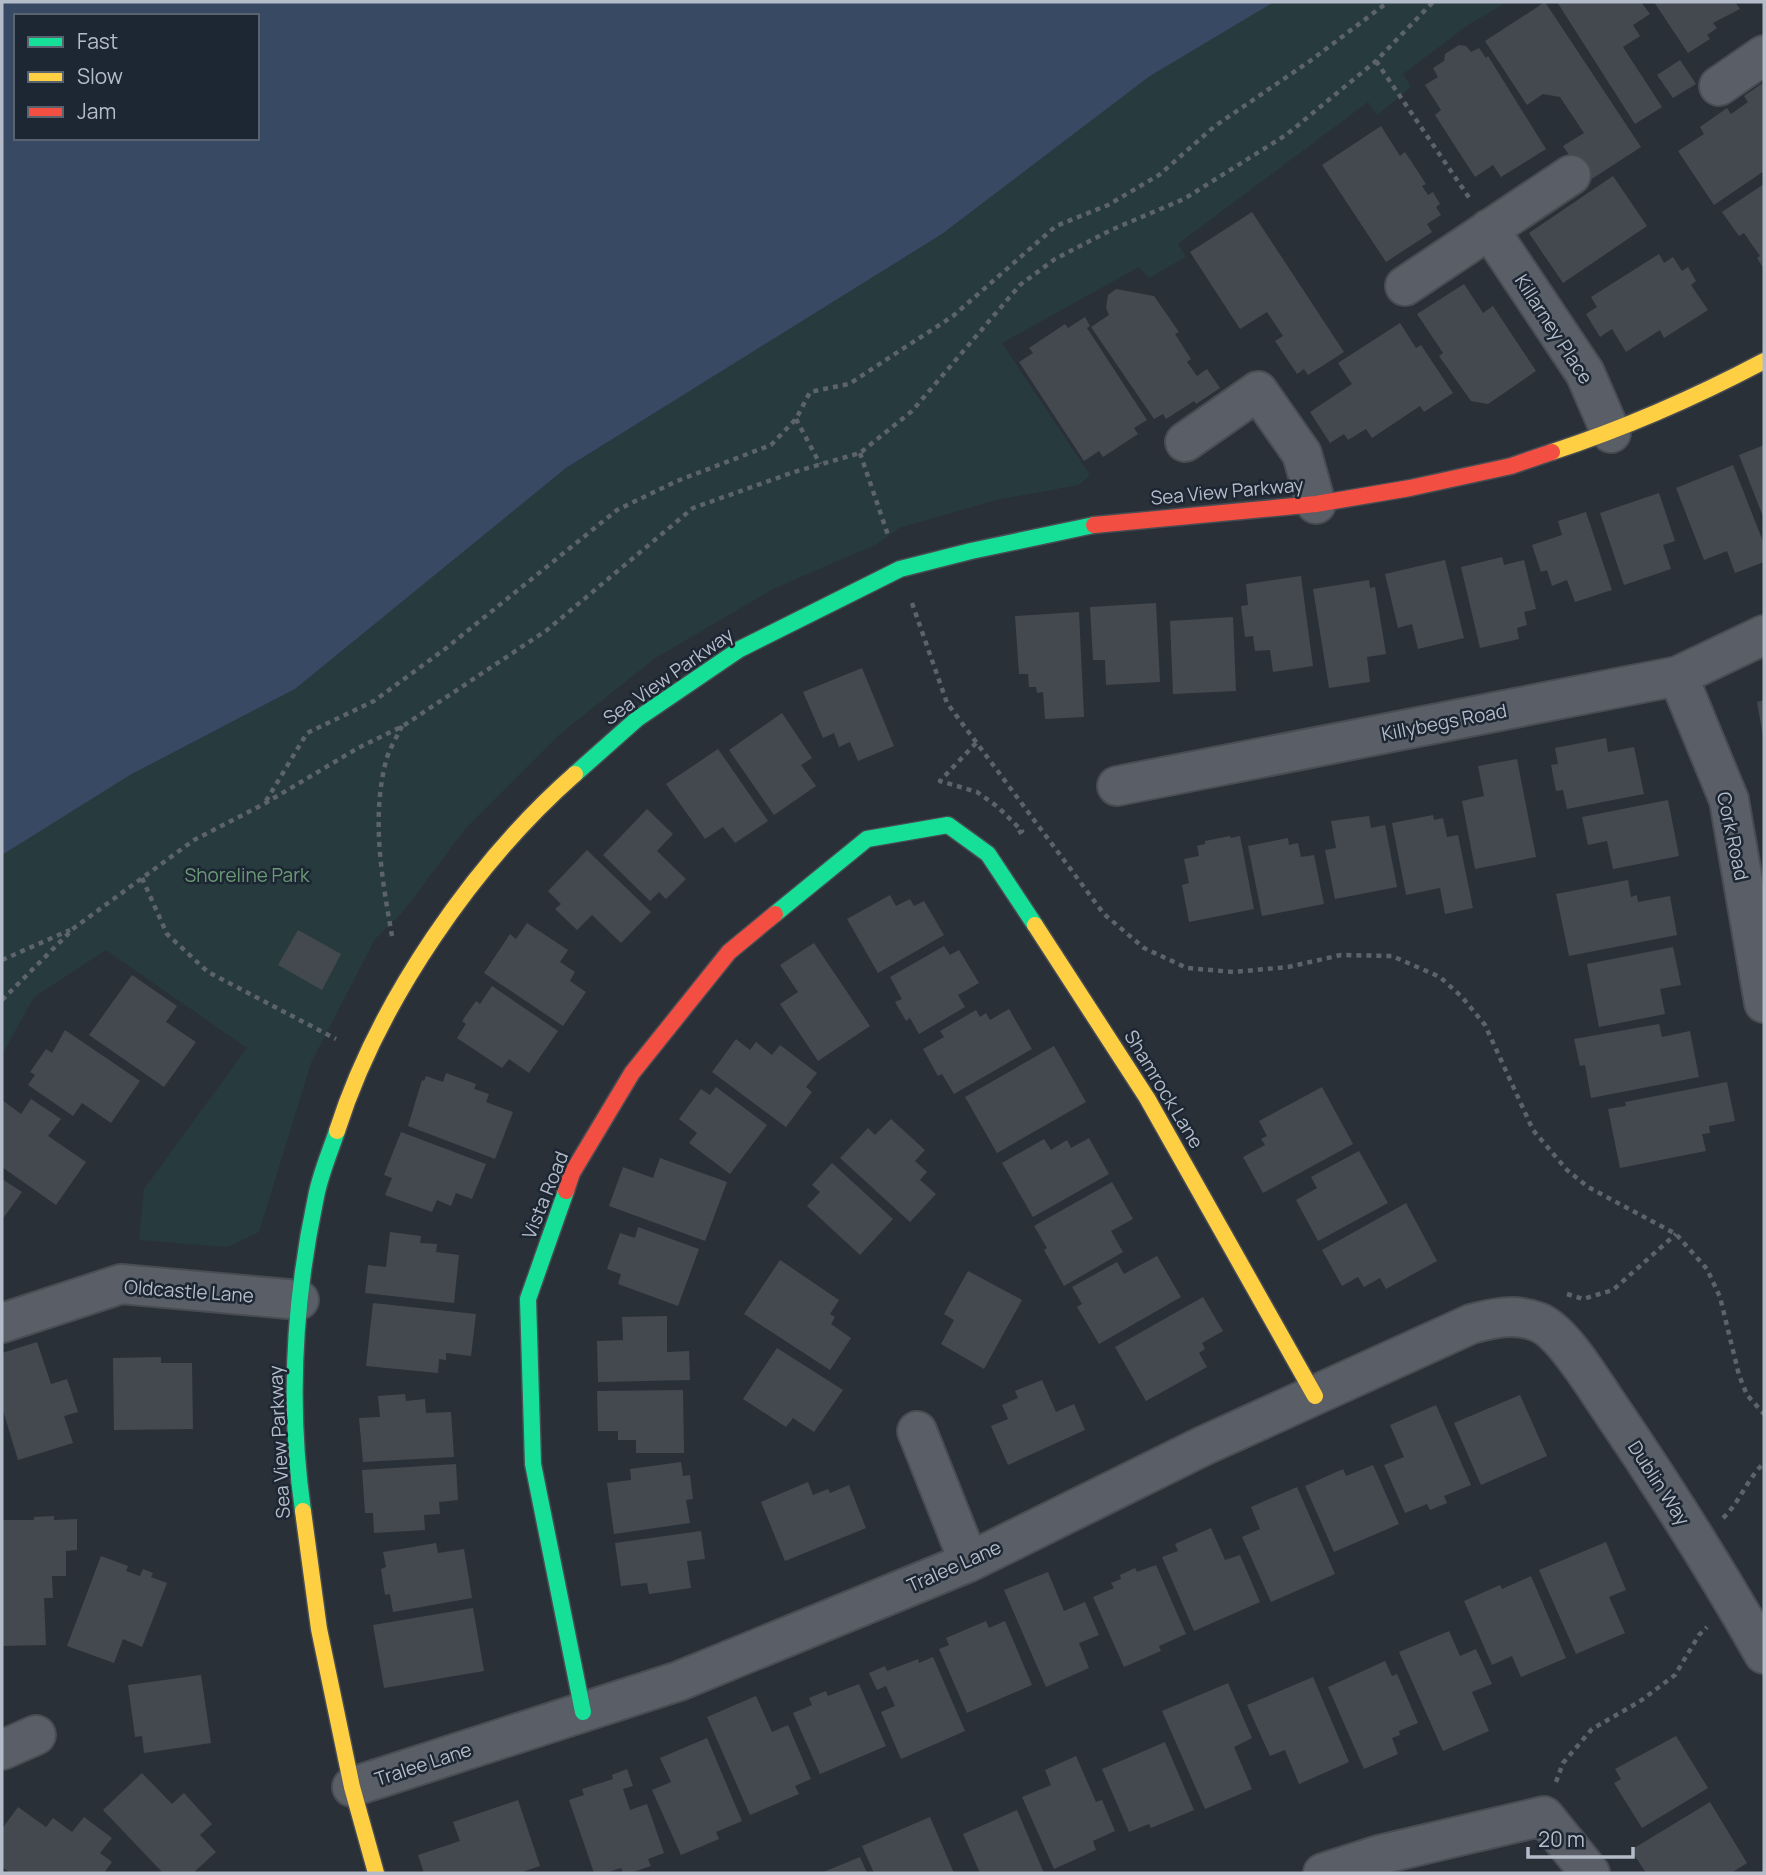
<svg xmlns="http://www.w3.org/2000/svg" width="1766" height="1875" font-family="Manrope,sans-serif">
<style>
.green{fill:#273a3e}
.water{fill:#384963;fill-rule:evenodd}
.building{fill:#444950}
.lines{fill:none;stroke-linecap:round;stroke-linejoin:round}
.street-casing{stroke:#484c53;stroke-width:42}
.fast-casing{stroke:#484c53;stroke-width:19}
.slow-casing{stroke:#484c53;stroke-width:19}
.jam-casing{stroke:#484c53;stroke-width:19}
.path{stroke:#5d636a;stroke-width:4.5;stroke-dasharray:5 5;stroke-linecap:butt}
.street{stroke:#5a5e66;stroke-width:38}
.fast{stroke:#16e098;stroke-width:16}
.slow{stroke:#ffcf43;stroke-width:16}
.jam{stroke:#f24e42;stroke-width:16}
.labels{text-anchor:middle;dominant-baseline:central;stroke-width:5;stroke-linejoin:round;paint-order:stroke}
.street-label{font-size:19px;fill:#b4bcc9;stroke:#1d2633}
.park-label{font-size:19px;fill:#6b9a76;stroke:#1d2633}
</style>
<rect width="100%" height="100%" fill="#2a3038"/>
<path class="green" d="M1274,2H1507L1468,25L1403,74L1411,87L1377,115L1368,102L1178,244L1186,257L1149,278L1139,267L1002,343L1090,475L1079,485L996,500L899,528L877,544L773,589L654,659L560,734L465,829L402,913L375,939L311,1063L259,1232L228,1247L139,1240L144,1189L247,1048L106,950L34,997L2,1055V855L130,775L295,689L566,468L942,234L1150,76Z"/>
<path class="water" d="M2,2H1274L1150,76L942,234L566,468L295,689L130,775L2,855ZM16,16H257V138H16Z"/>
<path class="building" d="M1545,2L1641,147L1587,182L1563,146L1584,133L1560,97L1543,94L1527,105L1485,41Z
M1557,2H1641L1650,14L1633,25L1640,36L1623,47L1662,107L1635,124Z
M1654,2H1735L1740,9L1713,23L1717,28L1707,35L1710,39L1688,53Z
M1459,45L1466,46L1471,52L1479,48L1486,58L1488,56L1546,149L1501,177L1493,165L1475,177L1435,115L1441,110L1425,85L1438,77L1433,68L1444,61L1445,54Z
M1680,60L1696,84L1673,98L1657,75Z
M1764,82V171L1714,205L1678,151L1704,134L1700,127L1727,108L1731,114L1748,102L1744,96Z
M1381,126L1400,156L1405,152L1426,184L1422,186L1428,195L1433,192L1440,204L1436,207L1441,215L1427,224L1432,232L1386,262L1322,165Z
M1613,176L1647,226L1563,283L1529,233Z
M1764,184V269L1757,258L1760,256L1744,233L1739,236L1722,212Z
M1252,212L1344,352L1308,375L1304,369L1297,374L1275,341L1283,336L1267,312L1240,329L1190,252Z
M1659,254L1664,263L1673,257L1682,271L1688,267L1696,281L1691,285L1708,310L1664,338L1660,330L1626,352L1612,329L1600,337L1586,314L1597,307L1591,297Z
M1464,284L1483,313L1493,306L1536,371L1488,404L1471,401L1439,356L1443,353L1417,314Z
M1116,289L1154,296L1179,332L1175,334L1191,359L1187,362L1197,376L1207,369L1220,388L1196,404L1194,401L1166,419L1163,414L1154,419L1091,327L1109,315L1106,308L1108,295Z
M1085,317L1090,326L1087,328L1147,420L1134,428L1138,434L1103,457L1099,451L1084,461L1019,362L1033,353L1029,348L1065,324L1068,328Z
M1400,323L1416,348L1421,345L1453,393L1424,412L1420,406L1372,438L1366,429L1348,440L1344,434L1330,443L1310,412L1352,384L1338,363Z
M1764,445V519L1739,455Z
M1733,465L1764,544V562L1735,573L1727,551L1704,560L1676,488Z
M1659,493L1675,541L1663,545L1671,569L1624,585L1600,513Z
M1586,512L1612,590L1575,602L1567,580L1552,586L1547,570L1541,572L1532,545L1562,535L1558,521Z
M1502,557L1504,565L1524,560L1536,609L1524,612L1527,625L1517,628L1519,639L1480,648L1461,567Z
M1445,560L1464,638L1418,649L1412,624L1398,628L1385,574Z
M1301,576L1313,666L1273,672L1270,650L1255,651L1253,636L1245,637L1241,606L1248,605L1246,584Z
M1369,580L1370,588L1375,587L1386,654L1367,657L1370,682L1329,688L1313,589Z
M1156,603L1160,682L1106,685L1105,660H1093L1090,607Z
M1079,612L1084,717L1045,719L1043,692L1037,693L1036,687H1029L1028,674H1019L1015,616Z
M1233,617L1236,691L1173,694L1170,621Z
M862,668L894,746L858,761L850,742L839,747L834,733L823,738L803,692Z
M1764,700V736H1763L1757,702Z
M782,713L812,758L801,765L816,786L774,815L729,750Z
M1606,738L1608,752L1634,747L1644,794L1567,809L1563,790L1556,791L1551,765L1558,764L1555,748Z
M718,749L768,821L735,843L723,827L705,839L666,784Z
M1517,759L1536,857L1475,869L1462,801L1484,796L1478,766Z
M1668,800L1679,856L1613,869L1607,841L1588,845L1582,817Z
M647,809L673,834L657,851L686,879L666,899L659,892L650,901L603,855Z
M1433,815L1434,820L1443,818L1447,837L1458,835L1473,908L1445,914L1440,888L1406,895L1392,823Z
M1369,816L1371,828L1385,825L1397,887L1335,899L1325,850L1336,848L1331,821Z
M1230,836L1231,838L1240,836L1254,909L1189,922L1182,885L1189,883L1184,859L1199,856L1197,846L1205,844V841Z
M1288,838L1289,845L1298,843L1301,857L1314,855L1324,904L1262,916L1248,846Z
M587,850L651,912L621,943L592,915L577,930L555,909L561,904L548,891Z
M1628,880L1631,897L1637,895L1638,902L1670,896L1677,935L1569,956L1556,894Z
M890,895L896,906L910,899L914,906L924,901L944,935L878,973L847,919Z
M527,923L568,950L560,962L575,972L570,981L586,992L563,1026L484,973L510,934L516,939Z
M298,930L341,954L322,990L278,965Z
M814,943L870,1026L818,1061L780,1004L798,992L780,965Z
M944,946L950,955L959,950L979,983L958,995L965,1007L919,1034L910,1018L906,1021L895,1002L902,999L890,977Z
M1673,947L1681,985L1660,989L1665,1014L1599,1027L1587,964Z
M132,975L177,1006L166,1022L196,1042L164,1087L89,1035Z
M492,986L558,1031L529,1073L509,1059L502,1068L457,1038L466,1024L462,1021L476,1001L480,1004Z
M1009,1009L1032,1049L954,1094L942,1074L938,1076L923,1049L944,1037L940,1031L976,1010L980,1017L986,1013L990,1020Z
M1659,1024L1662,1037L1690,1031L1699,1077L1591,1098L1585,1065L1580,1066L1574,1039Z
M65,1030L140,1081L111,1123L82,1103L73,1116L28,1085L35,1075L30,1072L46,1049L52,1053Z
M736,1039L750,1050L756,1042L772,1055L780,1045L817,1073L806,1087L812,1092L786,1127L712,1072Z
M1054,1046L1086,1102L997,1153L965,1097Z
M446,1073L476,1084L474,1089L489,1094L486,1102L513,1112L495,1159L408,1126L422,1080L424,1081L426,1076L443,1082Z
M1727,1082L1735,1121L1709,1126L1710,1133L1702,1134L1706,1151L1620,1168L1608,1109L1626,1106L1625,1102Z
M716,1087L767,1125L730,1174L689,1143L697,1133L679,1119L701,1089L710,1095Z
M1322,1087L1353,1144L1263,1193L1243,1157L1265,1145L1261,1139L1267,1136L1259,1121Z
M31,1099L61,1119L48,1136L86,1162L56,1205L2,1167V1100L21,1114Z
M891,1119L925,1150L915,1161L927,1172L920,1180L936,1194L910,1222L840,1158L868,1128L875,1135Z
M401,1132L486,1164L472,1199L456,1193L451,1206L437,1200L432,1212L385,1195L392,1178L384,1175Z
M1089,1138L1109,1174L1033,1217L1002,1163L1044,1139L1051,1150L1067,1140L1071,1148Z
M1359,1151L1388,1203L1318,1241L1296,1200L1317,1188L1311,1177Z
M660,1158L727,1182L705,1241L609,1206L623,1167L653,1178Z
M832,1163L893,1219L860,1255L807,1206L820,1192L812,1185Z
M2,1179L22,1192L2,1220Z
M1112,1182L1133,1219L1111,1231L1123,1252L1064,1286L1044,1250L1047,1248L1034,1226Z
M1406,1203L1437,1261L1386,1289L1380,1278L1364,1287L1358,1277L1342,1286L1322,1250Z
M638,1227L699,1249L678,1306L618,1284L621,1274L607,1269L620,1233L635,1238Z
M390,1232L421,1236L420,1243L437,1244L436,1252L459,1255L454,1303L365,1293L368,1265L386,1267Z
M1157,1256L1181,1297L1099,1344L1077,1307L1082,1304L1072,1287L1117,1262L1124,1274Z
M780,1260L839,1300L830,1314L835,1317L831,1324L851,1338L830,1370L744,1314Z
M968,1271L1022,1300L984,1369L941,1344L954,1320L944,1314Z
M1203,1297L1223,1331L1202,1343L1205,1349L1199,1353L1207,1367L1146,1401L1115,1347Z
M373,1303L476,1314L471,1356L446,1353V1360L439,1359L438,1373L366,1366Z
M667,1316V1352L689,1351L690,1380L598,1382L597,1341L623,1340L622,1317Z
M37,1342L51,1384L67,1379L78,1412L64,1416L73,1443L18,1460L2,1407V1353Z
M777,1348L843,1390L814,1432L793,1418L786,1427L743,1399Z
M161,1357V1363H192L193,1429L114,1430L113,1358Z
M1042,1380L1056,1412L1074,1404L1085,1430L1008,1465L991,1426L1008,1419L1002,1405L1018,1398L1015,1391Z
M683,1390L684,1453H636V1440H618V1431H598L597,1391Z
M405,1394L406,1401L425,1399L426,1413L451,1412L454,1457L363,1462L359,1418L380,1417L378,1396Z
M1520,1395L1547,1456L1481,1485L1454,1423Z
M1436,1405L1471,1485L1444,1496L1447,1503L1430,1510L1427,1504L1405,1513L1384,1465L1404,1457L1390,1425Z
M681,1462L683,1476L690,1475L693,1499L686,1500L690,1523L614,1534L607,1483L631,1480L630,1469Z
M456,1464L458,1500L439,1502L440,1514L424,1515L425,1530L374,1533L373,1513H365L362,1470Z
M1373,1465L1399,1524L1334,1552L1305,1486L1343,1469L1346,1476Z
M808,1482L813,1495L828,1489L830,1493L849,1485L866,1528L785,1561L761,1502Z
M1297,1487L1335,1574L1271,1602L1242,1537L1260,1529L1251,1507Z
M54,1516V1520L77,1519V1550L66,1551V1576H52L53,1598H44L46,1645L2,1646V1520H34V1517Z
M1211,1528L1225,1560L1240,1555L1260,1602L1194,1631L1162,1557L1178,1551L1175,1544Z
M701,1531L705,1559L687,1561L691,1588L649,1594L647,1583L621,1586L615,1543Z
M1606,1542L1626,1590L1609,1597L1625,1633L1576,1654L1539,1570Z
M436,1543L438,1553L464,1549L472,1598L393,1612L390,1594L385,1595L381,1569L386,1567L383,1552Z
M101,1556L128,1566L126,1571L140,1576L143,1569L153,1573L151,1577L167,1583L142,1647L123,1639L114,1663L67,1646Z
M1156,1565L1186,1634L1159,1646L1161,1651L1124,1667L1093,1597L1114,1588L1111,1583L1121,1579L1120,1575L1135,1568L1137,1572Z
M1048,1572L1064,1611L1085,1602L1099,1635L1079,1643L1089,1668L1046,1687L1004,1590Z
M1531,1576L1566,1658L1521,1677L1512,1656L1492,1665L1464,1601L1500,1585L1502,1589Z
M473,1608L484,1671L384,1688L373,1625Z
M986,1621L989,1628L1005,1621L1032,1685L967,1713L939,1649L949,1645L946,1638Z
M1449,1631L1460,1656L1476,1649L1492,1684L1472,1692L1489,1731L1443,1751L1399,1652Z
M933,1657L965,1731L901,1759L881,1712L895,1706L886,1686L877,1690L869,1673L885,1666L887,1671L918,1659L919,1663Z
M1385,1661L1392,1676L1397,1674L1418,1723L1399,1731L1400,1735L1392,1738L1398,1754L1364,1769L1328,1687Z
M201,1675L211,1743L144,1753L142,1736L135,1737L128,1685Z
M1313,1677L1349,1762L1299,1784L1285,1750L1270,1756L1247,1705Z
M1228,1683L1252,1738L1234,1747L1252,1789L1205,1809L1162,1711Z
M859,1684L886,1746L820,1774L793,1713L812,1705L809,1698L826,1691L828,1696Z
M756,1696L772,1732L788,1725L811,1779L795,1786L799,1794L750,1815L707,1717Z
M1676,1736L1708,1788L1642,1828L1614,1783L1621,1779L1615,1769Z
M707,1738L742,1821L716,1832L719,1839L681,1855L652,1790L671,1782L660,1758Z
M1165,1742L1194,1810L1151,1828L1149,1824L1129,1832L1102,1769Z
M1076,1756L1096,1802L1102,1800L1115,1831L1093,1841L1096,1850L1054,1869L1022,1797L1051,1785L1045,1770Z
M627,1769L633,1786L623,1789L630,1810L647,1804L664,1853L648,1859L651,1866L630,1873H623L621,1868L605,1873H594L569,1800L584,1795L582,1789L613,1779L612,1775Z
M142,1773L172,1804L184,1793L212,1824L200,1835L216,1852L193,1873H163L103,1810Z
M518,1800L540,1866L519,1873H424L418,1855L460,1841L453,1822Z
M1710,1802L1747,1863L1731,1873H1646L1631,1850Z
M18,1807L46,1827L53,1818L72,1832L84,1817L112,1838L100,1853L112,1862L104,1873H10L2,1867V1829Z
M1017,1810L1044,1873H980L963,1834Z
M930,1817L954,1873H874L862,1846Z
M860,1857L867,1873H821Z"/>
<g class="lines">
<g class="street-casing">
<path id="street" d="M1719,86L1764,55
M1489,229L1585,373L1611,433
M1405,286L1571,175
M1185,442L1258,391L1302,454L1316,504
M1678,676L1729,800L1764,1003
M1117,786L1678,676L1764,635
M2,1323L121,1284L299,1300
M917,1431L969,1562
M2,1750L36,1735
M352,1787L679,1681L969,1562L1203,1446L1471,1324C1493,1318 1515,1313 1538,1322C1562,1331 1591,1380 1606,1402C1662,1484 1715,1568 1764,1654
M1323,1873L1379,1855L1544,1816L1590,1873"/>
</g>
<g class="fast-casing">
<path id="fast" d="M575,774L637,719L740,649L900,569L971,551L1094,525
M775,914L867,839L948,825L988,854L1035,925
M566,1191L528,1299L533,1464L583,1712
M303,1511C288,1407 294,1300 316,1197C320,1175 330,1152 337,1131"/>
</g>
<g class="slow-casing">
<path id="slow" d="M1552,452C1625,428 1696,397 1764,361
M1035,925L1147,1098L1315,1396
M337,1131C378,1002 474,863 575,774
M303,1511L319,1629L352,1787L376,1873"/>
</g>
<g class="jam-casing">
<path id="jam" d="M1094,525L1316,504L1410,488L1511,466L1552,452
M566,1191L572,1173L632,1073L729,952L775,914"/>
</g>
<path class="path" d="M1376,61L1470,199
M796,419L820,464
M860,453L888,535
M912,603L947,703L1104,914L1144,948L1187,968L1233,972L1288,967L1341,955L1392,956L1440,977L1462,997L1485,1025L1533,1130L1567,1170L1588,1187L1676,1234L1707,1269L1720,1297L1739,1375L1747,1395L1764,1414
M976,743L940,781L977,792L998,807L1022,831L1017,834
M266,801L307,733L374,701L445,649L617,510L677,481L771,445L796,419L810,392L849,384L953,316L1056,226L1108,205L1159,175L1215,126L1310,61L1388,2
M142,878L167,934L208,972L336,1039
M392,936C382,878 371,819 386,761C389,749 397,737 402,726
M2,960L70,930
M2,1000L74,928L194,840L264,804L358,748L403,726L547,630L693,508L794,472L860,453L912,411L1020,285L1055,259L1111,230L1184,199L1286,135L1376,61L1433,2
M1567,1294L1583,1299L1613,1290L1676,1234
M1723,1518C1740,1502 1747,1479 1764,1463
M1556,1782L1563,1763L1592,1729L1639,1702L1675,1675L1699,1635L1707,1627"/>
<use href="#street" class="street"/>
<use href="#fast" class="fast"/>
<use href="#slow" class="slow"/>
<use href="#jam" class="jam"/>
</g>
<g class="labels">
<g class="street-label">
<text transform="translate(1554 329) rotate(57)">Killarney Place</text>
<text transform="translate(1227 491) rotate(-5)">Sea View Parkway</text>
<text transform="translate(668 676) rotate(-35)">Sea View Parkway</text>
<text transform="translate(1444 722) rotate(-11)">Killybegs Road</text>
<text transform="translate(1733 836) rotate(78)">Cork Road</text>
<text transform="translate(1164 1089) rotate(59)">Shamrock Lane</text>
<text transform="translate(545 1195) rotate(-68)">Vista Road</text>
<text transform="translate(189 1291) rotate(4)">Oldcastle Lane</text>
<text transform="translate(279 1442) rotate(-93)">Sea View Parkway</text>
<text transform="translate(1659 1483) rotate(57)">Dublin Way</text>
<text transform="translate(954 1566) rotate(-24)">Tralee Lane</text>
<text transform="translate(423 1764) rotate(-18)">Tralee Lane</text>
</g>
<g class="park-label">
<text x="247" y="875">Shoreline Park</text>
</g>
</g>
<rect width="1766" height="1875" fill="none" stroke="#b4bcc9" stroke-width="7"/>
<rect x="14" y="14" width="245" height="126" fill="#1d2633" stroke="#59626f" stroke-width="2"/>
<rect x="28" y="37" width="35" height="10" fill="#16e098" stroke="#59626f" stroke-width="2"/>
<text x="77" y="49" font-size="21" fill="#b4bcc9">Fast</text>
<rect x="28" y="72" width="35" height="10" fill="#ffcf43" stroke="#59626f" stroke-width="2"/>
<text x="77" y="84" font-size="21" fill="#b4bcc9">Slow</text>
<rect x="28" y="107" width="35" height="10" fill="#f24e42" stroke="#59626f" stroke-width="2"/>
<text x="77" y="119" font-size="21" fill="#b4bcc9">Jam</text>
<path d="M1528 1847v10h105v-10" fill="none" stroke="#b4bcc9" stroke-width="3.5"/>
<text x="1538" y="1847" font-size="21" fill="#b4bcc9" stroke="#1d2633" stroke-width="5" paint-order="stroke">20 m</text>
</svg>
